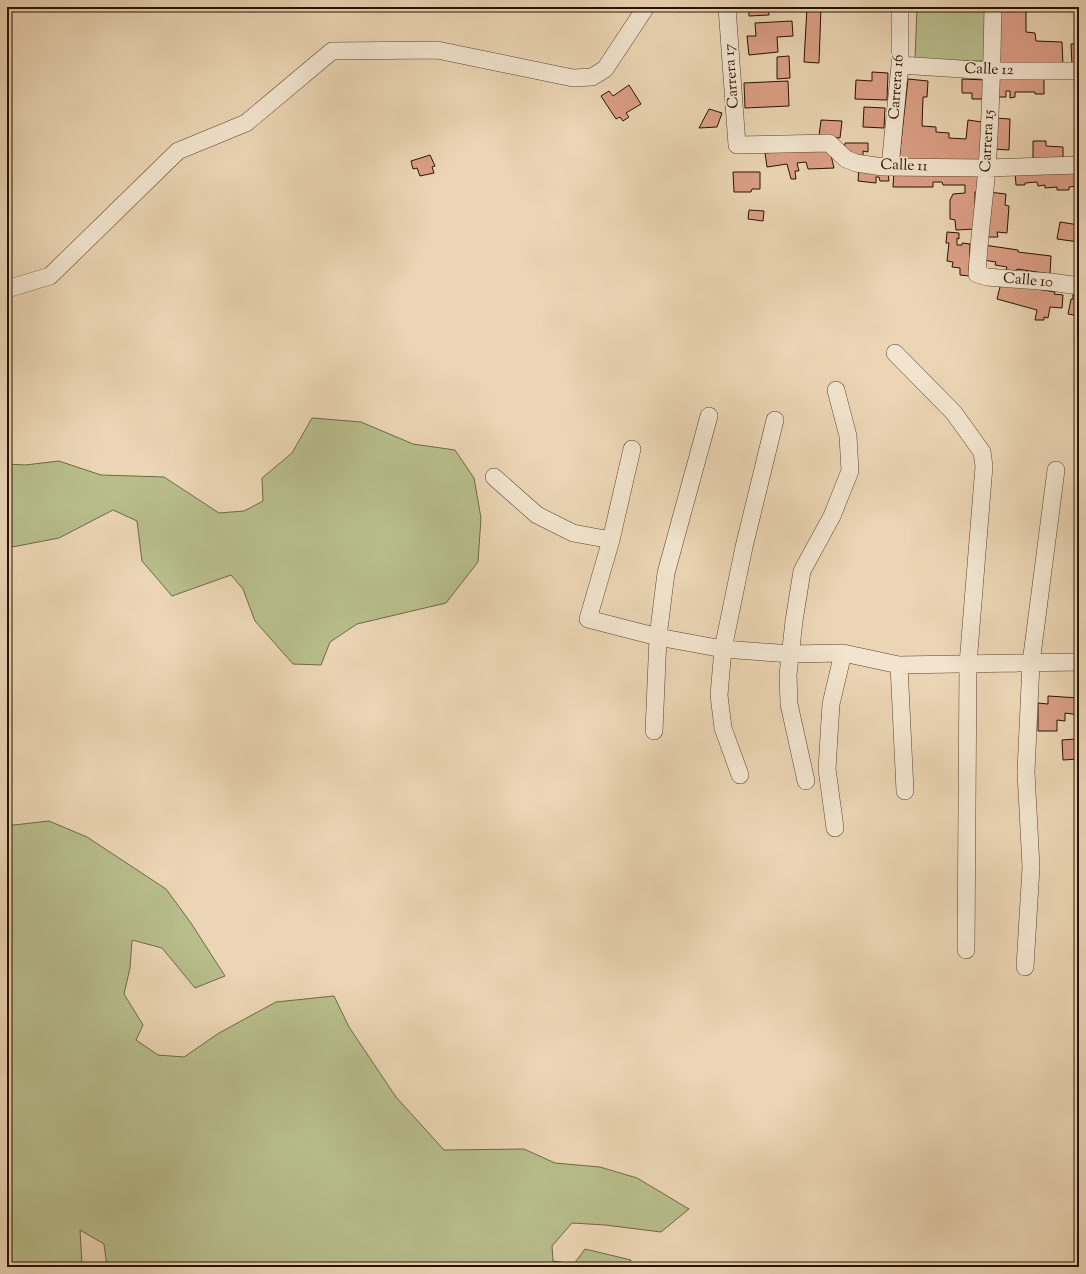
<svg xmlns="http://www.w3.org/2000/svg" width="1086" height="1274" font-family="'Sorts Mill Goudy',serif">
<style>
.green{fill:#b8bd8c;stroke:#706846}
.building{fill:#db9f86;stroke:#281200}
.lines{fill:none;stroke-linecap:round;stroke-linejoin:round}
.minor-casing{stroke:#59432d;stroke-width:18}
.minor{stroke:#f2e4ce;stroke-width:17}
.labels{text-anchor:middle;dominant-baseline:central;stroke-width:3.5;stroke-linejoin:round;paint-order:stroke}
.street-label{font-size:15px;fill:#281200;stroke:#f2e4ce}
</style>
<rect width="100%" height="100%" fill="#ebd5b4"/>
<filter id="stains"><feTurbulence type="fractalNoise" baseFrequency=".005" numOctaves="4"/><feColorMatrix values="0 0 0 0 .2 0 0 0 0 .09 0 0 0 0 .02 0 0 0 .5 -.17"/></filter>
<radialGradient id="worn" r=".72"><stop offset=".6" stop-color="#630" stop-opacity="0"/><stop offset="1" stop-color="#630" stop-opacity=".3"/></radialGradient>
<path class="green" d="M917,7H986L984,61L915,60Z
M312,418L361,422L413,444L455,450L474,478L481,518L478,562L446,603L357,624L330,642L321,665L293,664L255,621L243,589L231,575L172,596L142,561L137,521L113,510L59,538L7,548V464L25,465L59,461L101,475L164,477L219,513L244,511L263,501L262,478L292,453Z
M49,821L87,837L166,889L191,923L225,976L195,988L162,948L132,940L130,968L124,994L143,1025L136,1040L158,1055L184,1057L219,1033L276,1002L334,996L349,1027L396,1097L444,1150L524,1149L555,1163L600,1167L637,1178L689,1209L661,1232L605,1225L572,1223L552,1246L553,1261L574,1264L585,1249L631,1260L629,1267H107L104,1244L80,1230L82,1264L81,1267H7V822L14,825Z"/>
<path class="building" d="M676,7H689L679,12Z
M749,7H768L769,15L749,16Z
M807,7H821L819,63L804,62Z
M1000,7H1026V32L1035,33L1036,41L1062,42L1063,66H998Z
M1076,7H1079V66H1072L1071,44H1075Z
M792,21L793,36L777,37L778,52L749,55L747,36H756L755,23Z
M789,56L790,78L777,79V57Z
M872,72L888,73L887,100L855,99L856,80L872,81Z
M1044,76V94H1035V92H1015V97L1010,98V91H1006V97H997V77Z
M908,79L928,81L927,97H923L922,126L936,127V132L949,133V138L966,139L968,120L982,122L980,161L899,160Z
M962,79L987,80L986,99H972V93H962Z
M788,81L789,106L745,108L744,83Z
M629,85L641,104L626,113L629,117L623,121L620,117L616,119L601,96L609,91L613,96Z
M1075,96H1079V131H1075Z
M864,107L885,108L884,128L863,127Z
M709,109L722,113L717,127L699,128Z
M995,118L1010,119L1009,150L993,149Z
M821,120L842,121L840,138L819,136Z
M1033,141H1046V146L1063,147V160L1033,161Z
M845,143H868V152L863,151V159L844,151Z
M829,147L834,168L808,169L806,162L797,163L799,171H795L796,179H791L787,164L767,167L765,153Z
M430,155L435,166L432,167L434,173L420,176L417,168L413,169L411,161Z
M859,169L888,172L889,181H880L879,177H876V183L858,181Z
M1079,169V193H1077L1076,186L1069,187V190H1057V187L1045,188V185L1038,186L1037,182L1025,183V185H1016L1015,172Z
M894,170L980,173L979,192H975V229L956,230L955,220L950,219V200L953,194L965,193V185H943L942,182H933V187H893Z
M733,172H760V189H752L751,192H734Z
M988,192L1006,194L1005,205L1009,206L1007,233L997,232L998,237H985Z
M749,210L764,211L763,221L748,219Z
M1060,222L1079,225V242L1057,239Z
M947,232L959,233V239L957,238V245H962V243L970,244L969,276L960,275V268L952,267L953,262L947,261L949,243H946Z
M984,245L1018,250V252L1051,256L1050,274L1017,269V271L1006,270L1007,267L995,265L996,262L983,260Z
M1001,283L1055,292L1054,294L1063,295L1062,308L1050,307L1048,318L1044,317V320H1035L1037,310L997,299Z
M1073,293L1079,294V316L1068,314L1071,299H1073Z
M1048,696L1079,698V715L1065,713V721L1057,720V731H1038V703L1048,704Z
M1076,739L1078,759L1063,760L1062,740Z"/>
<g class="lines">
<g class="minor-casing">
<path id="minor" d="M727,7L737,145L829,143L846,159L856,163L883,167L987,168L1079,165
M993,7C992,61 991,115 987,168C984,203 979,238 977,274L987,277L1051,282L1079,286
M900,65L992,71H1079
M890,167L900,65V7
M7,289L50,276L178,151L246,123L332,51L437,50L573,78L592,77L605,69L646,7
M895,353L954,413L982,452L984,466L968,664L966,950
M632,449L611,540L588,619L658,637L723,649L791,654L843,653L899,665L1079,662
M494,477L537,515L573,533L611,540
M899,665L905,791
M654,731L658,637L666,573L709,416
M740,775L723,728L719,695L723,649L744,547L775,420
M806,781L789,704L788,675L794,621L802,571L832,516L850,471L848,436L836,390
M835,828L827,769L831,704L843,653
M1025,967L1031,867L1026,772L1031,663L1056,470"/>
</g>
<use href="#minor" class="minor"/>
</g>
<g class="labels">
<g class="street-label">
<text transform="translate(989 70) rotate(2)">Calle 12</text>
<text transform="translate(732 76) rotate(-94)">Carrera 17</text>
<text transform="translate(897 87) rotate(-86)">Carrera 16</text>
<text transform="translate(988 141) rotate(-87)">Carrera 15</text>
<text transform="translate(904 166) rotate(2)">Calle 11</text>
<text transform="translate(1028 281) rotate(5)">Calle 10</text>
</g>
</g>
<rect width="1086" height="1274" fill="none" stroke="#ebd5b4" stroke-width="24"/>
<rect x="8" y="8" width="1070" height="1258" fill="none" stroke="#281200" stroke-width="2"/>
<rect x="12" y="12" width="1062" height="1250" fill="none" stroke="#281200"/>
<rect width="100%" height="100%" filter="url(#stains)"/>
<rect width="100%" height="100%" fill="url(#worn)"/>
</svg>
